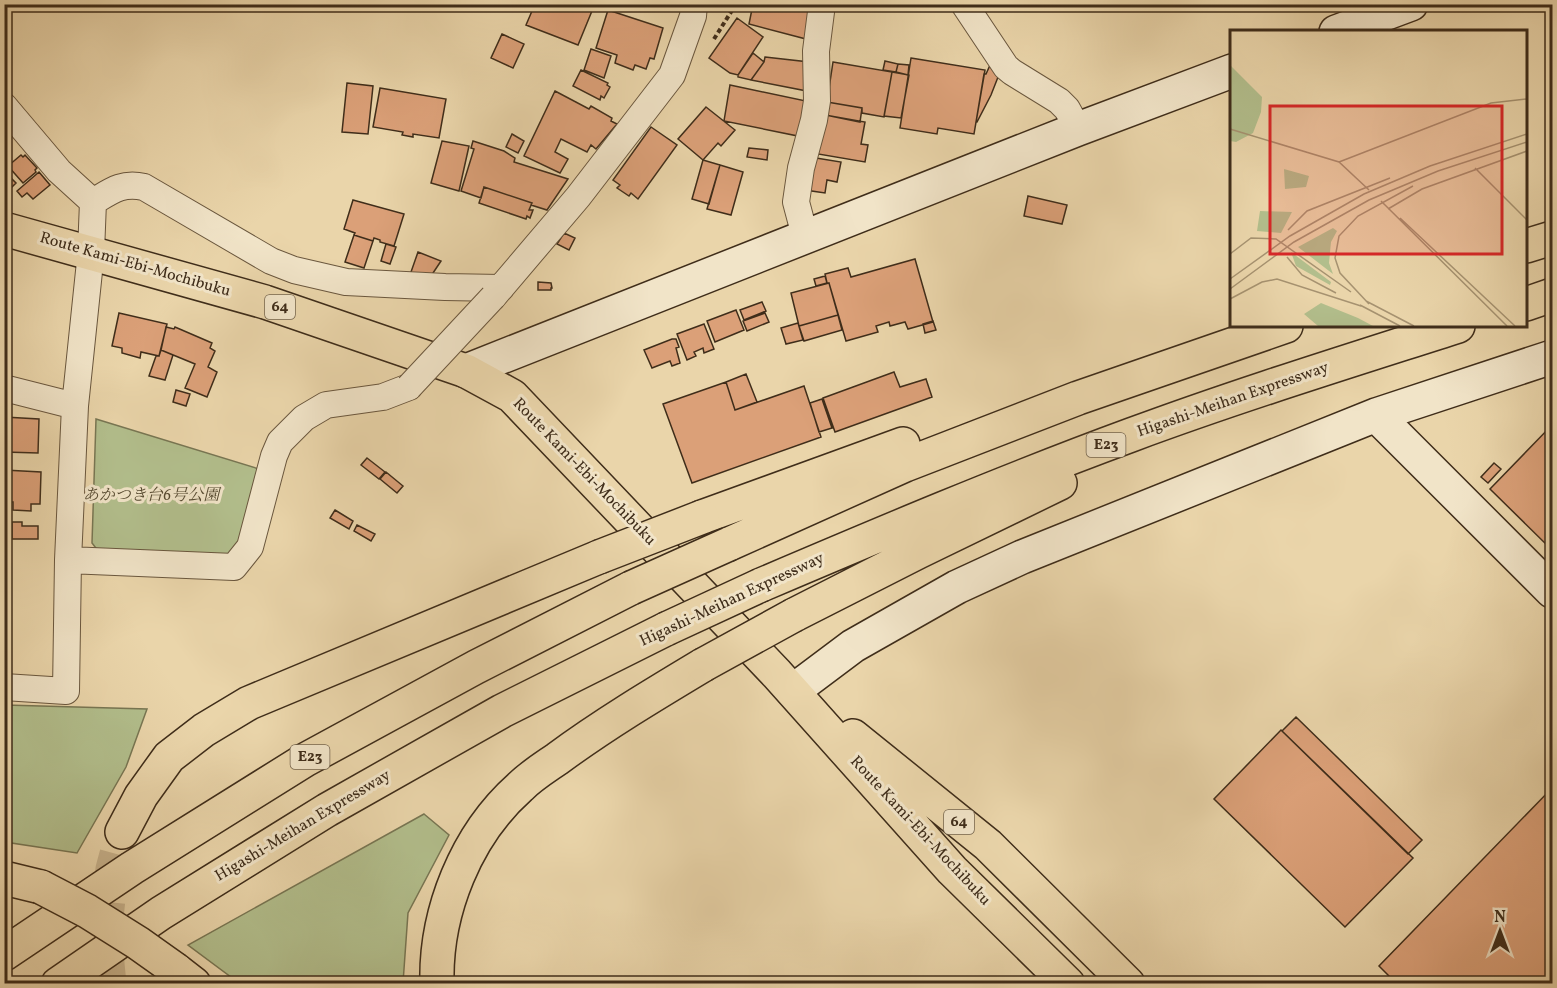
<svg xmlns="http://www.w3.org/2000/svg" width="1557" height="988" font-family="Vollkorn,'Noto Serif JP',serif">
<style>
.green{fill:#b2be8c;stroke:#787653;stroke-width:1.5}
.building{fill:#dba078;stroke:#3f2d1a;stroke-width:1.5}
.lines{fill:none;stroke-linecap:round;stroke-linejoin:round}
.highway-tunnel{stroke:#c8b38d;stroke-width:33;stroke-dasharray:33 16;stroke-linecap:butt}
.street-casing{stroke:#6a573e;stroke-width:28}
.secondary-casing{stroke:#3f2d1a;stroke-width:36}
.primary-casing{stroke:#3f2d1a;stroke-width:36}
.highway-casing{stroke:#3f2d1a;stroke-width:36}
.path{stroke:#3f2d1a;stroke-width:4;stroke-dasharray:4.5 3;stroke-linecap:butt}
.street{stroke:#f1e4c8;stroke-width:26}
.secondary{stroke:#f1e4c8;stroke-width:33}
.primary{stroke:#ead5aa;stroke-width:33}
.highway{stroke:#ead5aa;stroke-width:33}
.street-bridge-casing{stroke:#6a573e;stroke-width:28;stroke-linecap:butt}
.highway-bridge-casing{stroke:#3f2d1a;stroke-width:36;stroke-linecap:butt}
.street-bridge{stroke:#f1e4c8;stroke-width:26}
.highway-bridge{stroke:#ead5aa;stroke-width:33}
.labels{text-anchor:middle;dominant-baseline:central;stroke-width:6;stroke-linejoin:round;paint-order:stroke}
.shield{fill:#f1e4c8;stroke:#74644e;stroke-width:1.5}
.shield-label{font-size:15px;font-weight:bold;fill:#3f2d1a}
.street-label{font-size:16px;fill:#3f2d1a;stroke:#f1e4c8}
.park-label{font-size:16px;font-style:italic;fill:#564a31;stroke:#f1e4c8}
.inset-road{fill:none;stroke:#a69270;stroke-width:1.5}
.view{fill:#d62828;fill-opacity:0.15;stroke:#d62828;stroke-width:3}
.inset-edge{fill:none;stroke:#3f2d1a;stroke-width:3}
</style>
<rect width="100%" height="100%" fill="#ead5aa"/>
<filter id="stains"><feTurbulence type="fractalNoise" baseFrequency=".00333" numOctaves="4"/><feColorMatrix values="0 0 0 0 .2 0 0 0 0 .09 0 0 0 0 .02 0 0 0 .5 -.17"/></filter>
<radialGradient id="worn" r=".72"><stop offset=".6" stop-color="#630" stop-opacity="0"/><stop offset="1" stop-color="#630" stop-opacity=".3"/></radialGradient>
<path class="green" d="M96,419L259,469L240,543L227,555L99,552L92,543Z
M5,705L147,709L126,767L77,853L5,842Z
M424,814L449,835L408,913L403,983H239L188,945Z"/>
<path class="building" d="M535,4L594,6L578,45L526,25Z
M753,4H813L806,39L749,24Z
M608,10L663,28L654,59L650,58L646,69L635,65L633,70L615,63L617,55L596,48Z
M737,18L763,37L738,75L730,73L709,58Z
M502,34L524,44L513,68L491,58Z
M591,49L611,56L604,78L584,70Z
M753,53L764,62L751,80L738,77V75Z
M765,57L809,62L807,91L751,80L764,62Z
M911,58L985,70L974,134L938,128L937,134L900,128Z
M885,61L898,64L896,72L883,70Z
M833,62L892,72L884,117L862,113V108L827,102Z
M991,63L1000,72L991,95L977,122H976L984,74H986Z
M898,64L909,65L908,75L896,72Z
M581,70L608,83L607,85L610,87L604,98L601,96L600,100L573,86Z
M892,72L909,75L901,118L884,116Z
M347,83L373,86L368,134L342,132Z
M730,85L806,101L798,136L724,121Z
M380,88L446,99L439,138L413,134V137L402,135L403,132L373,127Z
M555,91L589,109L591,106L612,118L611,121L617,124L596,149L591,145L587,152L561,139L555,152L568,159L560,173L524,156Z
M827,102L862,108L860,122L825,115Z
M706,107L735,130L721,146L718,143L703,160L678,139Z
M825,115L865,122L861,144L868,145L865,162L818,154Z
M651,127L677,145L638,199L631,193L629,196L617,188L620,185L613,180Z
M512,134L524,141L518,153L506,147Z
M442,141L469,146L459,191L431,183Z
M473,141L504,151L515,158L514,162L568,179L547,210L531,205L532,203L484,187L481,198L461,191L474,149L471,148Z
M749,148L768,150L767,160L747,157Z
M21,155L23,157L25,155L37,168L35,170L36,172L23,183L8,166Z
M810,157L841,162L837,182L827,180L825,193L805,190Z
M703,160L720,165L709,204L692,199Z
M720,165L743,172L731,215L707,209Z
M4,171L16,183L9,190L4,189Z
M39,172L50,185L33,199L27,193L22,197L17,191Z
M484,187L532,203L529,210H533L530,218L527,216L526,219L479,203Z
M1028,196L1067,205L1062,224L1024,216Z
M353,200L404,214L394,246L380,242V240L374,238L373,241L354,235L355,233L344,229Z
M564,233L575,238L569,250L557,244Z
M354,235L373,241L364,268L345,262Z
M386,244L396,247L390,264L381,261Z
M418,252L441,261L429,279L411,272Z
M915,259L933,322L908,329L905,322L890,326L889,322L876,326L878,332L846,341L829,283H827L825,274L848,268L851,277Z
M825,276L827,283L816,286L814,279Z
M538,282L551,283L552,288H551V290H538Z
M829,283L838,315L799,326L791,293Z
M762,302L766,311L744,320L740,310Z
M736,310L744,330L715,342L707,321Z
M119,313L167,324L159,356L141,352L140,358L122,353V348L112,346Z
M765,313L769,322L747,331L743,321Z
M838,315L842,330L804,341L799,326Z
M933,321L936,330L925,333L923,324Z
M798,323L803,340L786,344L781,328Z
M704,324L714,349L704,353L703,348L694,352L696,356L687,360L677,334Z
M166,327L174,329L175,327L212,343L210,348L215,351L208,367L217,372L207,397L185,388L195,364L161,350Z
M672,339H676L679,347L676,348L680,363L672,366L670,361L652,368L644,350Z
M161,350L173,355L165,380L149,376L156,356H159Z
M894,372L900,387L926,379L932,397L835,432L823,398Z
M746,374L757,402L735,410L726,382Z
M726,382L735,410L804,386L821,437L692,483L663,404Z
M176,390L190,394L186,406L173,402Z
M822,399L832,428L819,432L810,403Z
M4,417L39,419L38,453L4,452Z
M1552,425V550L1490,489Z
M367,458L385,472L379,479L361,465Z
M1494,463L1501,469L1488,483L1481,477Z
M4,470L41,472L40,504H31V511L13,510V502H4Z
M386,472L403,486L397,493L380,479Z
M335,510L353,521L349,529L330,518Z
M12,522H22V526H38V539H12Z
M357,525L375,534L371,541L354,531Z
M1296,717L1422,840L1408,854L1282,731Z
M1281,730L1413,858L1345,927L1214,799Z
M1552,788V984H1397L1379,966Z"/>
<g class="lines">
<path class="highway-tunnel" d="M110,984L108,964L107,918L112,869L122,832"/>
<g class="street-casing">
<path id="street" d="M964,4L1006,67L1012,72L1059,101L1067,109L1078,129
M4,106L59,171L93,202L91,252L75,406L68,560L66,691L4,687
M93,202C111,191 122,182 144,187L271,261L294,270L346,282L445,287L501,288
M805,236L796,202L801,168L814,120L817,101L816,51L822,4
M493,297L578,197L672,75L693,16L694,4
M4,388L75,406
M68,560L234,567L250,547L274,456L280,442L304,418L326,405L383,397L409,387"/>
</g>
<g class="secondary-casing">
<path id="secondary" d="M1336,32L1411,4
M466,371L1078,129L1232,71
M1376,415L1552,591
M793,691L853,646L957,587L1022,557L1376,415L1552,357"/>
</g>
<g class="primary-casing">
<path id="primary" d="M4,229L265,302L466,371L512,396L777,674L952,870L1068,984
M853,736L988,845L1128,984"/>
</g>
<g class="highway-casing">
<path id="highway" d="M1526,246L1552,238
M1526,304L1552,295
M702,517L903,444
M729,544L905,465L1078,398L1286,326
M761,585C883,533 1006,481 1131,435C1239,395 1349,361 1458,326
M794,615L918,552L1060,483
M122,832L141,796L169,757L204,730L249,703L599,557
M4,878L41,887
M4,954L132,868L305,760L476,667L631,588
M176,970L194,984
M58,984L161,913L327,810L502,711L666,629
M437,984C435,912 466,835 520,787C531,776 544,768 557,759C603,725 653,695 703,665"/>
</g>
<path class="path" d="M714,39L736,4"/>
<use href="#street" class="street"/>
<use href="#secondary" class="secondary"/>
<use href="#primary" class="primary"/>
<use href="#highway" class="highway"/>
<g class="street-bridge-casing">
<path id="street-bridge" d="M409,387L493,297"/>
</g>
<g class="highway-bridge-casing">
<path id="highway-bridge" d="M599,557L702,517
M631,588L729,544
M666,629L761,585
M703,665L794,615
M41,887L87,911L138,943L176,970"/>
</g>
<use href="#street-bridge" class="street-bridge"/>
<use href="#highway-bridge" class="highway-bridge"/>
</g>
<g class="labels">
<g class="shield">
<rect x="265" y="295" width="30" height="24" rx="4.5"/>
<rect x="1086.5" y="433" width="39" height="24" rx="4.5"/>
<rect x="290.5" y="745" width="39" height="24" rx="4.5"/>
<rect x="944" y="810" width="30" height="24" rx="4.5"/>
</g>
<g class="shield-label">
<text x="280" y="307">64</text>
<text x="1106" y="445">E23</text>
<text x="310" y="757">E23</text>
<text x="959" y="822">64</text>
</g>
<g class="street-label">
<text transform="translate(135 265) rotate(16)">Route Kami-Ebi-Mochibuku</text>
<text transform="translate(1233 400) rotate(-19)">Higashi-Meihan Expressway</text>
<text transform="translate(584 472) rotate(46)">Route Kami-Ebi-Mochibuku</text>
<text transform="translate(732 600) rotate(-25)">Higashi-Meihan Expressway</text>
<text transform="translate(303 826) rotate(-31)">Higashi-Meihan Expressway</text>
<text transform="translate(920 831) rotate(47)">Route Kami-Ebi-Mochibuku</text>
</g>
<g class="park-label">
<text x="151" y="496">あかつき台6号公園</text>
</g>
</g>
<g transform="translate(1230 30)">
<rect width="297" height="297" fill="#ead5aa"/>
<path d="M0,35L32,67L31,82L23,103L6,112L0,111ZM54,139L79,146L76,157L55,159ZM30,181L62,182L51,203L27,201ZM103,198L107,201L101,212L99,233L103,244L68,217ZM61,222L101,252L100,255L66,236ZM91,273L128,288L143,296H88L74,284Z" fill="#b2be8c"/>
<path class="inset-road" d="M0,99L109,132L139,160M109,132L261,73L297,69M245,138L297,190M151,171L277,296M158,179L192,159L297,121M170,188L285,296M58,200L77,181L160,148M0,224L21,208L46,209L121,262M57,227L72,245L106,263M0,249L60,206L134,164L200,136L297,104M0,259L64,212L139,170L208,141L297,112M0,269L32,252L47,249L131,276M136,271L184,296M139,274L110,243L105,228L109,206L128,186L183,156M130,275L170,296"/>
<path class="view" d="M40,76H272V224H40Z"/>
<rect width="297" height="297" class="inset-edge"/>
</g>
<rect width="1557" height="988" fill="none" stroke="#ead5aa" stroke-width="24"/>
<rect x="6" y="6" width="1545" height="976" fill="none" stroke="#3f2d1a" stroke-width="3"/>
<rect x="12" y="12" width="1533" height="964" fill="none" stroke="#3f2d1a" stroke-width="1.5"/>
<g transform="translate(1500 931)" stroke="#f1e4c8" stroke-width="4.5" paint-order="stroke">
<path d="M0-4.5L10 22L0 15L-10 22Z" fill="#3f2d1a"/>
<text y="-9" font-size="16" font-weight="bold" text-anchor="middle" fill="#3f2d1a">N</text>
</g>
<rect width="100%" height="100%" filter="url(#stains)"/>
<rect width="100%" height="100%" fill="url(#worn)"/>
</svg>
